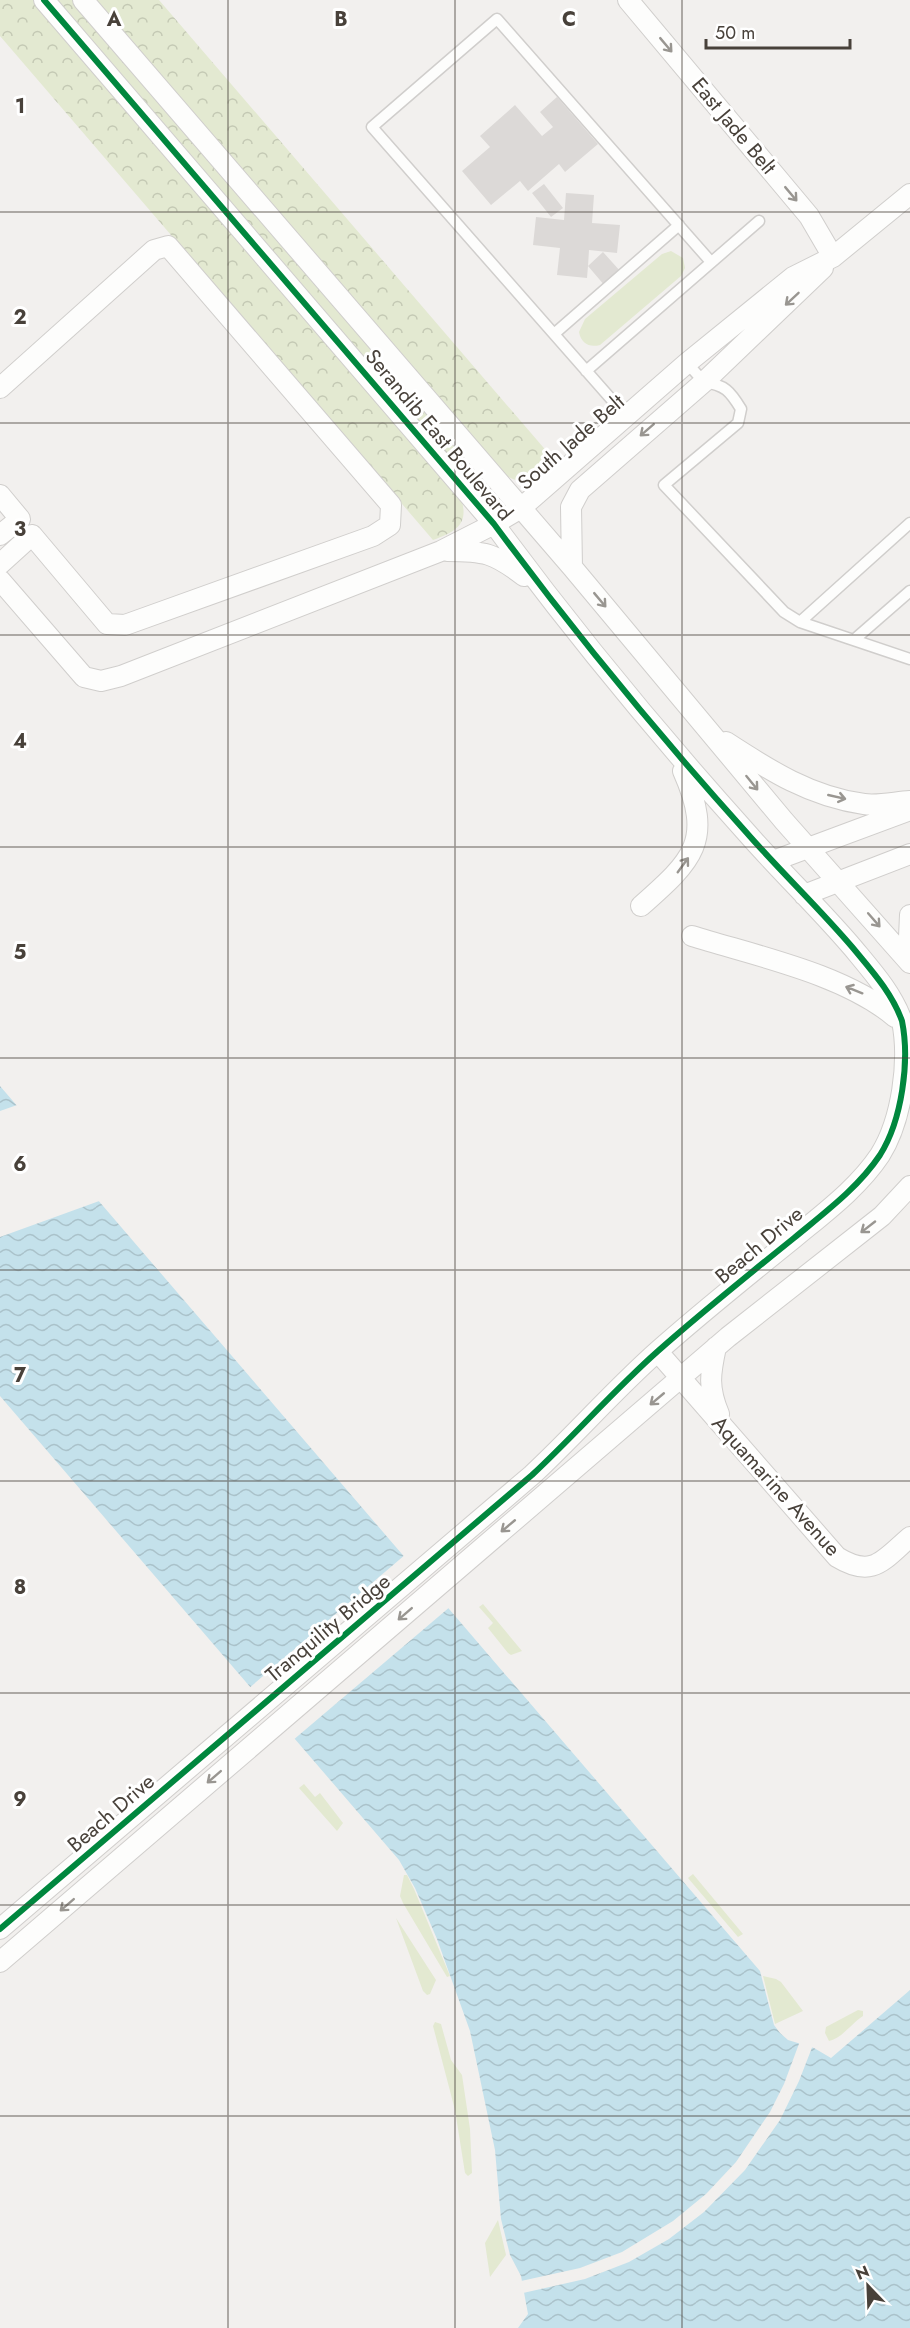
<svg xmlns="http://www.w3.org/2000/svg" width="910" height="2328" font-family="Jost,sans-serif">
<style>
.green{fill:#e3e9d1}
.forest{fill:url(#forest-crowns)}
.water{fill:url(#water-waves)}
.pier{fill:#f2f0ee}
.building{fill:#dcd9d7}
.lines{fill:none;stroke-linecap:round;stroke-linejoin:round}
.lane-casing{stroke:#d0cecc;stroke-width:13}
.street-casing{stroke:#d0cecc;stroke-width:22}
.lane{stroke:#fdfdfc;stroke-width:10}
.street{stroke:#fdfdfc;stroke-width:20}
.cycleway-casing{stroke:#fff;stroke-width:10}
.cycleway{stroke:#00873e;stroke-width:6}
.oneway{stroke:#999691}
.grid{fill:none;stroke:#48413a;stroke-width:1.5;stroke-opacity:0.55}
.labels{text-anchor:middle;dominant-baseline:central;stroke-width:6;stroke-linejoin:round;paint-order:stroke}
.street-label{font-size:21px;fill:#48413a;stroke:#fff}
.grid-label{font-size:20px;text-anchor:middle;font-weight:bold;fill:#48413a;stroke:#fff;stroke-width:6;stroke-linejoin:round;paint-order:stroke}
</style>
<defs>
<pattern id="forest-crowns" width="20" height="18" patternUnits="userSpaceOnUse" patternTransform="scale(1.5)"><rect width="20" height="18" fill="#e3e9d1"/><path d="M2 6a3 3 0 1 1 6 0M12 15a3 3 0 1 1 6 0" fill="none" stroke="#c4c9b4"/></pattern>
<pattern id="water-waves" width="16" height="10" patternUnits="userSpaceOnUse" patternTransform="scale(1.5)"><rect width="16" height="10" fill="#c4e1eb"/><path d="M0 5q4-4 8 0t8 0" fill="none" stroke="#aac2ca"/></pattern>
</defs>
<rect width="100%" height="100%" fill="#f2f0ee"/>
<path class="green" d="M671,251L683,258L685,268L681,276L600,345C589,348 581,343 579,332L585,319L662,254Z
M483,1604L522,1651L511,1655L508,1653L488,1628L493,1623L479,1607Z
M304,1784L315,1797L320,1793L343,1823L337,1831L299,1788Z
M693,1874L743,1934L738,1937L688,1878Z
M404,1875H407L414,1889L450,1976L447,1977L403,1903L400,1896Z
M396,1918L436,1980L430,1994L427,1995L423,1991Z
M763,1976L776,1979L781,1982L803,2011L775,2024Z
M858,2010L863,2011V2016C852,2023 841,2039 829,2041L825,2033L826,2027Z
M435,2022L441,2024L451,2060L462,2075L470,2129L472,2173L468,2176L465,2173L455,2110L433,2026Z
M498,2220L506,2255L490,2277L485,2243Z"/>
<path class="forest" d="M0,0H159L561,468C531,487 519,487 490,465L459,492C470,521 461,530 433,540L0,36Z"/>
<path class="water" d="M0,1086L760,1971L774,2025L780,2033L788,2040L814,2048L831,2058L910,1990V2328H518L528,2314L521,2276L510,2255L501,2219L495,2150L470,2031L437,1939L415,1888L399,1860L0,1396Z"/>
<path class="pier" d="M20,1104L102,1200L0,1237V1111Z
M406,1554L451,1606L292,1741L248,1689Z
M800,2041L813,2045L799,2081L780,2120L745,2170L704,2212L669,2239L629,2262L585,2279L523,2293L521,2281L580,2268L622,2252L673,2221L706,2194L736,2162L770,2112L784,2084Z"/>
<path class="building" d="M557,97L598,144L565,172L559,164L528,191L520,181L491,205L462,171L490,147L480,136L515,105L542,136L553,127L540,112Z
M544,184L563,208L551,217L532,193Z
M566,193L594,195L592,223L620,225L617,253L589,250L588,266L603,252L621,272L605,286L588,266L587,278L557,275L560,248L533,245L536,217L564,220Z"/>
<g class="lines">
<g class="lane-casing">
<path id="lane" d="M554,334L679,225
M687,363L704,382C725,385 730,391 741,409L738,423L664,485L784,612L800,622L910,523
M586,371L759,221
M626,416L372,127L497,19L711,262
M800,622L910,659
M855,639L910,591"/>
</g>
<g class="street-casing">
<path id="street" d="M83,0L572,567L784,821L910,963
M628,0L809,216L833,257
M0,388L154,250L168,246L391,505L390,525L373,536L125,625L107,624L32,535L0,564
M0,495L20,519L0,535
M447,551C485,551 494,553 524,576
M572,567L571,507L580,490L704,382L823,268
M0,580L84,677L101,681L121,676L441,551L494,524L521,508L687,363L793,277L833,257L910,194
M726,742C769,770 811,797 864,804C878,806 895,802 910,801
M773,861L910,810
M804,895L910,854
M641,906C693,860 714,841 683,771
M692,936C756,956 844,974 895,1017
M908,960L910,915
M716,1347C710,1374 708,1388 719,1414
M658,1352L837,1557C873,1579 883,1560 910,1537
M0,1929L532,1475C575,1435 614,1390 658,1351C702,1312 748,1275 794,1238C824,1213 858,1188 880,1155C902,1120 910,1061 902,1021C892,993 872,971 853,948C819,908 781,872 746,832C657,733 573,631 494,524L44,0
M0,1962L728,1337L882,1216L910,1186"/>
</g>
<use href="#lane" class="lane"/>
<use href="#street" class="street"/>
<g class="cycleway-casing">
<path id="cycleway" d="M0,1929L532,1475C575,1435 614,1390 658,1351C702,1312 748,1275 794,1238C824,1213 858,1188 880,1155C902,1120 910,1061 902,1021C892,993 872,971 853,948C819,908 781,872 746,832C657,733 573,631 494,524L44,0"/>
</g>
<use href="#cycleway" class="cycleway"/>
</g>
<defs><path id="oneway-shaft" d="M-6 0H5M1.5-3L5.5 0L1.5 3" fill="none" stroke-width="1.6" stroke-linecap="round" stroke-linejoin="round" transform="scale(1.5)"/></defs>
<g class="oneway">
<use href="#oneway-shaft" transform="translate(666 45) rotate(50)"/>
<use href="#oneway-shaft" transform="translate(791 194) rotate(50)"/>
<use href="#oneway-shaft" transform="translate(792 299) rotate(137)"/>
<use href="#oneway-shaft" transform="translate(647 430) rotate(139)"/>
<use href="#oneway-shaft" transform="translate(600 600) rotate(50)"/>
<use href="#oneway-shaft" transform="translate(752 783) rotate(51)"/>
<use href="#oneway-shaft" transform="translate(837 797) rotate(13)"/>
<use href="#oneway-shaft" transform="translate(683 865) rotate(-54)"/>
<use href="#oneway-shaft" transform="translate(874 920) rotate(49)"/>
<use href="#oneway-shaft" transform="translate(854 990) rotate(-158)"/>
<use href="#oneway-shaft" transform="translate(868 1227) rotate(142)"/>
<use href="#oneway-shaft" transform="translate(657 1399) rotate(140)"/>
<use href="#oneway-shaft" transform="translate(508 1526) rotate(140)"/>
<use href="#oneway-shaft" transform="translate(405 1614) rotate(139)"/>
<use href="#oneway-shaft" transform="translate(214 1777) rotate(139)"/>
<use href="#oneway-shaft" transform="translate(67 1905) rotate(139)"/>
</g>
<path class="grid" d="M228,0V2328M455,0V2328M682,0V2328M0,212H910M0,423H910M0,635H910M0,847H910M0,1058H910M0,1270H910M0,1481H910M0,1693H910M0,1905H910M0,2116H910"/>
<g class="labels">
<g class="street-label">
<text transform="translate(734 126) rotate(50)">East Jade Belt</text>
<text transform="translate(439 435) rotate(50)">Serandib East Boulevard</text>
<text transform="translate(571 442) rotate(-41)">South Jade Belt</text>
<text transform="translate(759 1245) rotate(-40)">Beach Drive</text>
<text transform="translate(776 1486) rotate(48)">Aquamarine Avenue</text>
<text transform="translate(328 1628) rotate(-40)">Tranquility Bridge</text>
<text transform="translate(111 1813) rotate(-41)">Beach Drive</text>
</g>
</g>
<g class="grid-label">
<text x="114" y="26">A</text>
<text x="341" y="26">B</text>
<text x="569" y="26">C</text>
<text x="20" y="113">1</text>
<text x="20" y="324">2</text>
<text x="20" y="536">3</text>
<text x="20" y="748">4</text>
<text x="20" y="959">5</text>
<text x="20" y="1171">6</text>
<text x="20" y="1382">7</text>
<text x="20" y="1594">8</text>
<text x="20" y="1806">9</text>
</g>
<g transform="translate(868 2286) rotate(337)" stroke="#ffffff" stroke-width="4.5" paint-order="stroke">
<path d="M0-4.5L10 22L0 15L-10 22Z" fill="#48413a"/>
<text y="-9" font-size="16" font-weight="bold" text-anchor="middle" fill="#48413a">N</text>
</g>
<path d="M706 39v9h144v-9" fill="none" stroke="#48413a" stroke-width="3"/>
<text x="715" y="39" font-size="18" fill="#48413a" stroke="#ffffff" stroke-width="4.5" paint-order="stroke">50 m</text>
</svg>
